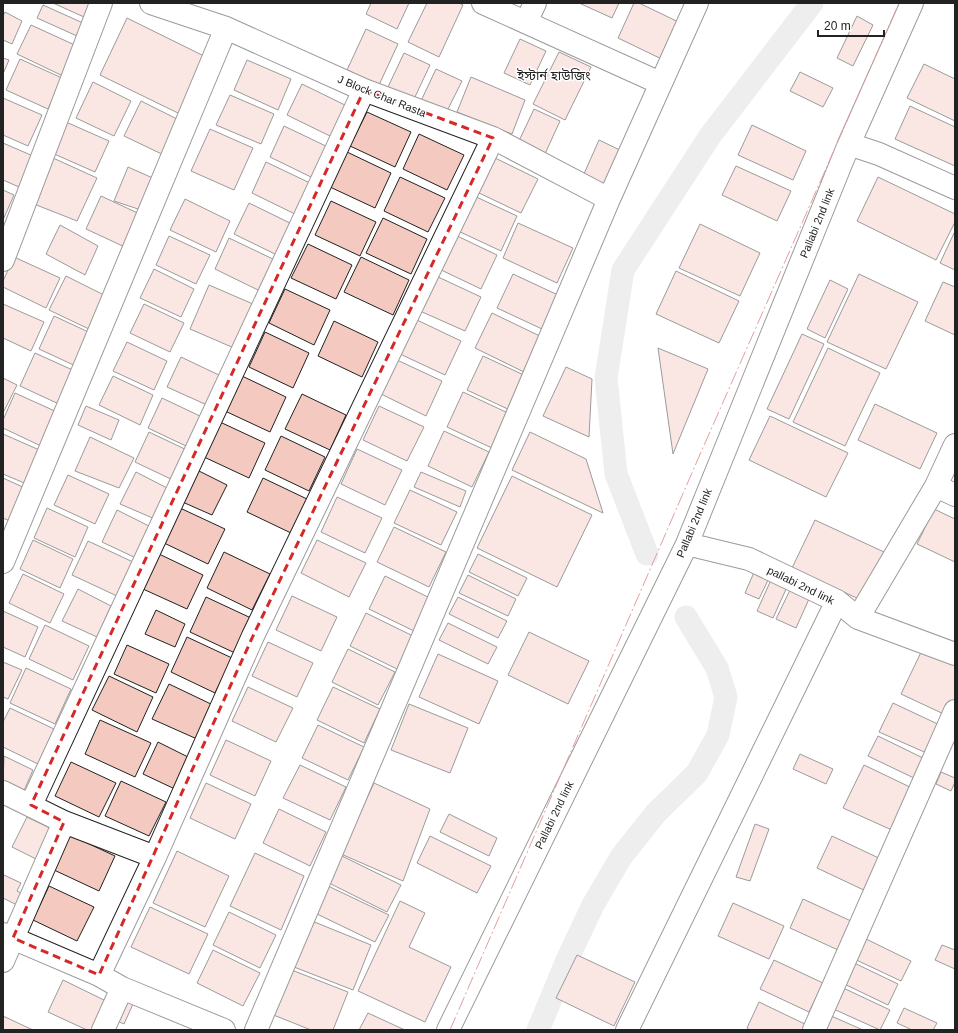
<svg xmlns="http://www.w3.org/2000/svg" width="958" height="1033" font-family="Helvetica,'Noto Sans Bengali',sans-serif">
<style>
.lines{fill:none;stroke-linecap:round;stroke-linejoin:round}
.canal{stroke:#d9d9d9;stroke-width:23}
.building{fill:#f3c9c0;stroke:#222}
.minor-casing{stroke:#222;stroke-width:24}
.minor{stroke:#fff;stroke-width:22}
.power{stroke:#c62828;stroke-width:1;stroke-dasharray:14 3 2 3;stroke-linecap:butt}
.marked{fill:none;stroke:#d62828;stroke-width:3;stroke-dasharray:8 5;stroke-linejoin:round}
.labels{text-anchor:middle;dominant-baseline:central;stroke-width:3;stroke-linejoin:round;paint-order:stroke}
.street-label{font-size:11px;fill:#222;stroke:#fff}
.quarter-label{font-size:13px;fill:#222;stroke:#fff}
</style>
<rect width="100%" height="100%" fill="#fff"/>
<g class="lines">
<path class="canal" d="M647,554L616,474L606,378L623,270L710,136L812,3
M538,1030L568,958L593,905L621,857L656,813L697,773L718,735L726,697L717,668L686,617"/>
</g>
<path class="building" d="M53,3H91L84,17Z
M371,3H409L397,29L366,14Z
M427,3H459L463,5L439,57L408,42Z
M579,3H619L612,18Z
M634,3H639L689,27L672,64L618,38Z
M43,5L83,23L77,36L37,18Z
M5,12L22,21L12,44L3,40V16Z
M857,16L873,25L853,66L837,58Z
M127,18L210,59L182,115L100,75Z
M31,25L77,46L63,76L17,54Z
M366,29L398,44L379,85L347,70Z
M520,39L546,51L530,85L504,73Z
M559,52L591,67L565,120L533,104Z
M404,53L430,65L414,99L388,87Z
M3,58L9,60L3,74Z
M20,59L62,78L48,109L6,90Z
M247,60L291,79L278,110L234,90Z
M924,64L955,79V121L907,98Z
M436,69L462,81L445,115L420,103Z
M800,72L833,88L823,107L790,91Z
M471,77L525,100L512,134L457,112Z
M93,82L131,101L114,136L76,118Z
M302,84L347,106L332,137L287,115Z
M230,95L274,114L261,144L216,125Z
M3,98L42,115L28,146L3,135Z
M141,101L185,123L168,157L124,136Z
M910,106L955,127V166L895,139Z
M534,109L560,121L544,156L518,143Z
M367,112L411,132L395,167L350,146Z
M66,122L109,141L95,172L52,153Z
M752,125L806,151L793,180L738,155Z
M284,126L330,148L315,179L270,157Z
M210,129L253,148L234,190L191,171Z
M419,134L464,155L447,190L403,169Z
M599,140L622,151L605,187L583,176Z
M3,143L33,156L19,187L3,180Z
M347,152L391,173L375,208L330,187Z
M493,157L538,179L521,213L477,192Z
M53,158L97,178L77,221L34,204Z
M266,162L312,184L297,215L252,193Z
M736,166L791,191L777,221L722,195Z
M128,167L155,179L141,210L114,201Z
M400,177L445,198L428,232L384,211Z
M878,177L955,214V222L936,260L857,221Z
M3,190L14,195L3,220Z
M472,195L517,216L501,251L456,230Z
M101,196L142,215L127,248L86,229Z
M185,199L230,221L216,252L170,230Z
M331,201L376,222L360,256L315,235Z
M249,203L294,225L279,256L234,234Z
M383,218L427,239L411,274L366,253Z
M518,223L573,248L557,283L503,258Z
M700,224L760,253L740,296L679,268Z
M60,225L98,246L85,275L46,254Z
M955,231V270L940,263Z
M453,234L497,255L481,289L437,268Z
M169,236L210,255L196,284L156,265Z
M229,238L275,260L260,291L215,269Z
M308,244L352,265L336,299L291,278Z
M14,257L60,278L46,308L3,287V281Z
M361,257L409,280L393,315L344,292Z
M154,269L194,289L181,317L140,298Z
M676,271L739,301L719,343L656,314Z
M513,274L558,295L542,329L497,308Z
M859,274L918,302L886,369L827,342Z
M66,276L108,297L91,330L49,310Z
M436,276L481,297L465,331L420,311Z
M830,280L848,289L825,338L807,329Z
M943,282L955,287V335L925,321Z
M209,285L253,304L234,348L190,329Z
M285,289L330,310L314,345L269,323Z
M3,304L44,322L31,351L3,338Z
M144,304L184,323L170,352L130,333Z
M492,313L546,339L528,374L475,348Z
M54,316L95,335L80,368L39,349Z
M417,320L461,341L445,375L400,354Z
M334,321L378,342L362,377L318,356Z
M265,332L309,353L293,388L249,367Z
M802,334L824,344L789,419L767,409Z
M127,342L167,361L154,390L113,371Z
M658,348L708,369L673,454Z
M828,348L880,373L845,446L793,422Z
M35,353L77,372L61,405L20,386Z
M483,356L528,377L512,411L467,390Z
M181,357L221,376L207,405L167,387Z
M397,360L442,381L426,416L381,394Z
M566,367L592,379L589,437L543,416Z
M113,376L153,395L140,425L99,405Z
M242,376L286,397L270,432L225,411Z
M3,378L17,385L3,413Z
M463,392L508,413L492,448L447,427Z
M15,393L57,412L41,446L3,428V420Z
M302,394L346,415L330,450L285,429Z
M162,398L202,417L188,447L148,428Z
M875,404L937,433L920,469L858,440Z
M86,406L119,420L111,440L78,425Z
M379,406L424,427L407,461L363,440Z
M770,416L848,453L826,497L749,460Z
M220,422L265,443L249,478L204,457Z
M444,431L489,452L472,487L428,466Z
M149,432L189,451L175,481L135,462Z
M530,432L586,459L603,513L512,470Z
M3,434L44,452L29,485L3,474Z
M281,436L325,457L309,491L265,470Z
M90,437L134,458L119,488L75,471Z
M357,449L402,470L385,505L341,484Z
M193,468L227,485L212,515L178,500Z
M136,472L169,489L155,519L120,504Z
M421,472L466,491L460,507L414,487Z
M68,475L109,494L95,524L54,505Z
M512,476L592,515L557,587L477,548Z
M3,478L27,489L12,522L3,518Z
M263,478L307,499L291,533L247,512Z
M410,490L457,512L441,545L394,523Z
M337,497L382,518L365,553L321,532Z
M47,508L88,527L75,557L34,538Z
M180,508L225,529L208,564L164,543Z
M934,509L955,519V562L917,544Z
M117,510L151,527L136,558L102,542Z
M815,520L884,552L861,600L792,568Z
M394,527L446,552L429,587L377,562Z
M33,540L73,559L60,588L20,569Z
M317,540L366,563L349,597L301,573Z
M88,541L133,562L117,596L72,575Z
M224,552L270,574L252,610L207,588Z
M159,554L203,575L187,609L143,589Z
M478,554L527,578L518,596L469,572Z
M755,570L770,576L759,599L745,593Z
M23,574L64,594L50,623L9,603Z
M468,575L516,599L508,616L459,593Z
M385,576L432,599L416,632L369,609Z
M771,580L787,587L773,618L757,611Z
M78,589L111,606L97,637L62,621Z
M790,590L809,599L796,628L776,619Z
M292,596L337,617L321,651L276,630Z
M206,597L251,618L235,653L190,632Z
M458,597L507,621L498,638L449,614Z
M156,610L185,624L175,647L145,634Z
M3,611L38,627L25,657L3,647Z
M366,613L413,636L397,669L350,646Z
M448,623L497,647L488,664L439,640Z
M45,625L89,646L73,680L29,659Z
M529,632L589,661L568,704L508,675Z
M187,637L232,658L215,693L171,672Z
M268,642L313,663L297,697L252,676Z
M127,645L169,664L156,693L114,674Z
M924,646L955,660V700L948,716L901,694Z
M348,649L395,672L378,705L332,682Z
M438,654L498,681L479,724L419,697Z
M3,662L22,670L8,699L3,697Z
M26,668L71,689L55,724L10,703Z
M109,676L153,697L137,732L92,710Z
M169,684L213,705L197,739L152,719Z
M248,687L293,708L276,742L232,721Z
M333,687L380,709L364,743L317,720Z
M893,703L944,727L931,755L879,732Z
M409,704L468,728L450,773L391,750Z
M10,708L54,729L38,764L3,747V722Z
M100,720L151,743L135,777L85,754Z
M318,725L364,747L348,780L302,758Z
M878,736L925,759L916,779L868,756Z
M226,740L271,761L255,796L210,775Z
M158,742L192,759L177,790L143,774Z
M800,754L833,769L826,784L793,769Z
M4,756L33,770L23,793L3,784Z
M71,762L116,783L99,817L55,796Z
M300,765L346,787L330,820L283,798Z
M864,765L914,789L894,831L843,808Z
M941,772L955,778V782L951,791L936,784Z
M121,781L166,802L149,836L105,816Z
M206,783L251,804L235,839L190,818Z
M374,783L430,809L403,881L341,854Z
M279,809L326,832L310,866L263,843Z
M449,814L497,838L489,856L440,832Z
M27,817L54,830L38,860L12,847Z
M755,824L769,829L750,881L736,877Z
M70,835L115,856L99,891L54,870Z
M430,836L491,866L477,893L417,863Z
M832,836L883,860L868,892L817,868Z
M177,851L229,876L205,927L153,903Z
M255,853L304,876L281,930L230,906Z
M340,855L401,885L387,912L327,882Z
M4,875L21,883L17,891L23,894L17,905L3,898V877Z
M49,886L94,907L77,941L33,920Z
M328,886L389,915L375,942L315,913Z
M803,899L851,921L838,950L790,928Z
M400,901L425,913L409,947L451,967L425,1022L358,991Z
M733,903L784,926L769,959L718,936Z
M150,907L208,934L189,974L131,947Z
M229,912L276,935L260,968L213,945Z
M312,921L371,945L353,990L294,967Z
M860,936L911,961L901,981L850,957Z
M942,945L955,950V969L935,960Z
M213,950L260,973L243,1006L197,983Z
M577,955L635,982L614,1026L556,998Z
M774,960L823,983L809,1012L760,989Z
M848,960L898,984L888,1005L838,981Z
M289,969L348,992L333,1030H311L271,1014Z
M63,980L106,1001L92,1030H87L48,1012Z
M839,986L890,1010L880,1030L829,1007Z
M122,999L133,1004L124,1024L113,1019Z
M759,1002L809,1026L807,1030H750L747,1028Z
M904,1008L937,1023L933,1030H912L897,1023Z
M368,1013L405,1030H359Z
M829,1015L863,1030H822Z
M3,1016L33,1030H3Z"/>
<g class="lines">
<g class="minor-casing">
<path id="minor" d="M151,3L226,28L364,90L493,138L609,199
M483,3L660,83
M526,22L535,3
M849,144L879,154L955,188
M3,260L101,3
M936,486L955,495
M687,544L749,559L837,601L858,618L955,654
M3,562L226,28
M858,618L936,486L955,445
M3,792L64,822L155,857
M31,805L364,90
M3,934L99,975L122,988L224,1030
M3,961L64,822
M99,975L155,857L253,636L493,138
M103,1030L122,988
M256,1030L609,199L697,3
M448,1030L687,544L849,144L912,3
M627,1030L837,601
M814,1030L955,711"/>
</g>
<use href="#minor" class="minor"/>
<path class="power" d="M450,1030L698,459L899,3"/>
</g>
<path d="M0 0H958V1033H0ZM364,90L493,138L253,636L99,975L13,938L64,822L31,805Z" fill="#fff" fill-opacity=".55" fill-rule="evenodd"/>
<path class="marked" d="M364,90L493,138L253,636L99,975L13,938L64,822L31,805Z"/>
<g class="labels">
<g class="street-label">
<text transform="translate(382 96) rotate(22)">J Block Char Rasta</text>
<text transform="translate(817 223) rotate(-68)">Pallabi 2nd link</text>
<text transform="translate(694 523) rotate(-67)">Pallabi 2nd link</text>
<text transform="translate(801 585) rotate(26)">pallabi 2nd link</text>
<text transform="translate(554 815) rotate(-64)">Pallabi 2nd link</text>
</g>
<g class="quarter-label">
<text x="554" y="75">ইস্টার্ন হাউজিং</text>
</g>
</g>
<rect width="958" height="1033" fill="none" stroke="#222222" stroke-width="8"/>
<path d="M818 30v6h66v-6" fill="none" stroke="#222222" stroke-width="2"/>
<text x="824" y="30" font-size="12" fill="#222222" stroke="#ffffff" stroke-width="3" paint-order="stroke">20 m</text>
</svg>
